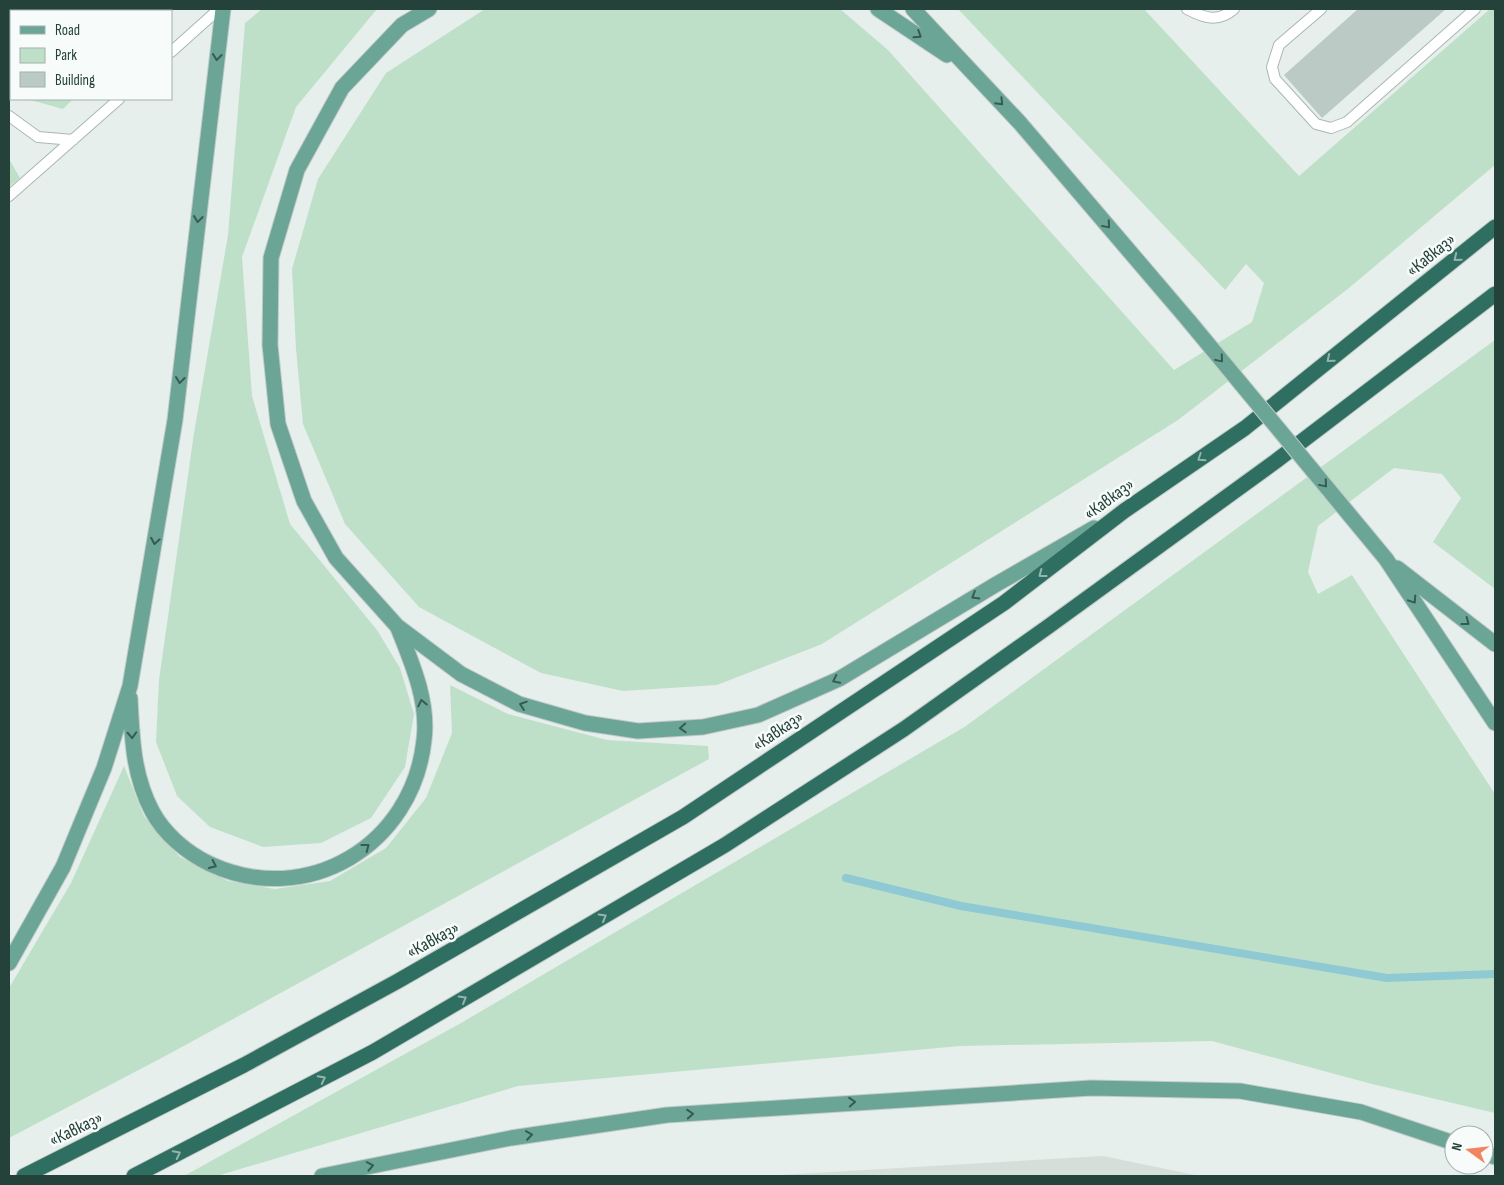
<svg xmlns="http://www.w3.org/2000/svg" width="1504" height="1185" font-family="'Sofia Sans Condensed',sans-serif">
<style>
.built{fill:#d4dfda}
.green{fill:#bfe0c8}
.lines{fill:none;stroke-linecap:round;stroke-linejoin:round}
.stream{stroke:#8ec9d4;stroke-width:8}
.building{fill:#bbcac4}
.lane-casing{stroke:#a8b8b2;stroke-width:12}
.primary-casing{stroke:#c2cac8;stroke-width:17}
.highway-casing{stroke:#c2cac8;stroke-width:17}
.lane{stroke:#fff;stroke-width:10}
.primary{stroke:#6aa596;stroke-width:15}
.highway{stroke:#2f6f62;stroke-width:15}
.primary-bridge-casing{stroke:#c2cac8;stroke-width:17;stroke-linecap:butt}
.primary-bridge{stroke:#6aa596;stroke-width:15}
.oneway{stroke:#365b51}
.oneway2{stroke:#93b5ae}
.labels{text-anchor:middle;dominant-baseline:central;stroke-width:5;stroke-linejoin:round;paint-order:stroke}
.street-label{font-size:18px;fill:#24423a;stroke:#f7fbf9}
</style>
<rect width="100%" height="100%" fill="#e6efeb"/>
<path class="built" d="M1103,1156L1200,1176H760Z"/>
<path class="green" d="M9,9H157L154,11H11V81L9,78Z
M262,9H377L296,107L242,257L252,396L290,524L377,630L400,668L414,714L405,767L371,818L321,843L263,847L210,827L177,796L156,742L159,680L194,433L228,235L245,23Z
M485,9H840L888,50L1174,370L1252,322L1264,283L1246,264L1225,290L958,9H1144L1299,176L1490,9H1495V165L1349,288L1178,420L822,644L717,685L623,691L541,673L419,607L345,524L303,424L296,349L292,269L318,179L386,73Z
M27,99H73L63,109Z
M9,159L20,178L9,187Z
M1495,340V589L1433,542L1461,498L1442,474L1394,468L1318,526L1308,572L1318,594L1352,575L1495,794V1113L1372,1084L1212,1041L960,1046L518,1086L217,1176H184L461,1023L966,726Z
M450,685L508,714L607,740L708,746L709,759L169,1054L9,1138V988L71,883L124,766L144,816L180,857L228,881L275,889L330,881L386,848L426,798L452,733Z"/>
<g class="lines">
<path class="stream" d="M846,878L961,906L1387,978L1495,974"/>
</g>
<path class="building" d="M1358,9H1446L1322,118L1284,75Z"/>
<g class="lines">
<g class="lane-casing">
<path id="lane" d="M1187,9C1204,18 1218,23 1234,9
M1321,9L1279,45L1272,67L1275,79L1316,124L1331,128L1347,122L1475,9
M171,52L219,9
M9,116L38,137L73,140
M9,196L119,99"/>
</g>
<g class="primary-casing">
<path id="primary" d="M429,9L402,25L342,88L297,170L271,258L270,345L278,424L304,501L336,558L397,626L461,674L519,704L585,723L638,731L703,727L758,715L839,679L995,585L1094,528
M878,9L947,55
M913,9L1020,123L1189,321
M1386,559L1495,723
M1397,568L1495,644
M130,698C132,738 133,775 152,811C164,834 187,853 210,864C307,909 413,845 424,740C429,702 412,663 398,628
M9,963L63,867L104,768L130,686L175,420L223,9
M1484,1153L1495,1157
M322,1176L511,1138L667,1115L1091,1088L1240,1091L1361,1112L1454,1143"/>
</g>
<g class="highway-casing">
<path id="highway" d="M24,1176L244,1065L398,981L683,817L1004,603L1124,511L1245,428L1495,227
M134,1176L373,1052L725,845L904,729L1049,626L1276,461L1495,294"/>
</g>
<use href="#lane" class="lane"/>
<use href="#primary" class="primary"/>
<use href="#highway" class="highway"/>
<g class="primary-bridge-casing">
<path id="primary-bridge" d="M1189,321L1386,559"/>
</g>
<use href="#primary-bridge" class="primary-bridge"/>
</g>
<defs><path id="oneway-chevron" d="M-2-3.5L2.5 0L-2 3.5" fill="none" stroke-width="1.6" stroke-linecap="round" stroke-linejoin="round" transform="scale(1.25)"/></defs>
<g class="oneway">
<use href="#oneway-chevron" transform="translate(918 35) rotate(33)"/>
<use href="#oneway-chevron" transform="translate(217 57) rotate(97)"/>
<use href="#oneway-chevron" transform="translate(1000 102) rotate(46)"/>
<use href="#oneway-chevron" transform="translate(198 219) rotate(97)"/>
<use href="#oneway-chevron" transform="translate(1107 225) rotate(50)"/>
<use href="#oneway-chevron" transform="translate(1220 359) rotate(50)"/>
<use href="#oneway-chevron" transform="translate(180 380) rotate(97)"/>
<use href="#oneway-chevron" transform="translate(1324 484) rotate(50)"/>
<use href="#oneway-chevron" transform="translate(155 541) rotate(100)"/>
<use href="#oneway-chevron" transform="translate(975 596) rotate(149)"/>
<use href="#oneway-chevron" transform="translate(1413 600) rotate(56)"/>
<use href="#oneway-chevron" transform="translate(1466 622) rotate(37)"/>
<use href="#oneway-chevron" transform="translate(836 680) rotate(154)"/>
<use href="#oneway-chevron" transform="translate(422 703) rotate(-102)"/>
<use href="#oneway-chevron" transform="translate(523 705) rotate(-161)"/>
<use href="#oneway-chevron" transform="translate(683 728) rotate(177)"/>
<use href="#oneway-chevron" transform="translate(132 735) rotate(87)"/>
<use href="#oneway-chevron" transform="translate(366 847) rotate(-37)"/>
<use href="#oneway-chevron" transform="translate(213 865) rotate(25)"/>
<use href="#oneway-chevron" transform="translate(852 1102) rotate(-4)"/>
<use href="#oneway-chevron" transform="translate(690 1114) rotate(-4)"/>
<use href="#oneway-chevron" transform="translate(529 1135) rotate(-8)"/>
<use href="#oneway-chevron" transform="translate(370 1166) rotate(-11)"/>
</g>
<g class="oneway2">
<use href="#oneway-chevron" transform="translate(1457 258) rotate(141)"/>
<use href="#oneway-chevron" transform="translate(1330 359) rotate(141)"/>
<use href="#oneway-chevron" transform="translate(1201 458) rotate(146)"/>
<use href="#oneway-chevron" transform="translate(1042 574) rotate(143)"/>
<use href="#oneway-chevron" transform="translate(603 917) rotate(-30)"/>
<use href="#oneway-chevron" transform="translate(463 999) rotate(-30)"/>
<use href="#oneway-chevron" transform="translate(322 1079) rotate(-27)"/>
<use href="#oneway-chevron" transform="translate(177 1154) rotate(-27)"/>
</g>
<g class="labels">
<g class="street-label">
<text transform="translate(1431 255) rotate(-39)">«Кавказ»</text>
<text transform="translate(1109 499) rotate(-36)">«Кавказ»</text>
<text transform="translate(778 731) rotate(-34)">«Кавказ»</text>
<text transform="translate(433 940) rotate(-29)">«Кавказ»</text>
<text transform="translate(76 1129) rotate(-26)">«Кавказ»</text>
</g>
</g>
<rect width="1504" height="1185" fill="none" stroke="#24423a" stroke-width="20"/>
<rect x="10" y="10" width="162" height="90" fill="#f7fbf9" stroke="#a3b1ad"/>
<rect x="20" y="26" width="25" height="8" fill="#6aa596" stroke="#a3b1ad"/>
<text x="55" y="35" font-size="15" fill="#24423a">Road</text>
<rect x="20" y="48" width="25" height="15" fill="#bfe0c8" stroke="#a3b1ad"/>
<text x="55" y="60" font-size="15" fill="#24423a">Park</text>
<rect x="20" y="72" width="25" height="15" fill="#bbcac4" stroke="#a3b1ad"/>
<text x="55" y="85" font-size="15" fill="#24423a">Building</text>
<g transform="translate(1469 1150) rotate(285)"><circle r="24" fill="#f7fbf9" stroke="#a3b1ad"/>
<path d="M0-4L9 19L0 12L-9 19Z" fill="#f4845f"/>
<text y="-8" font-size="14" font-weight="bold" text-anchor="middle" fill="#24423a">N</text>
</g>
</svg>
